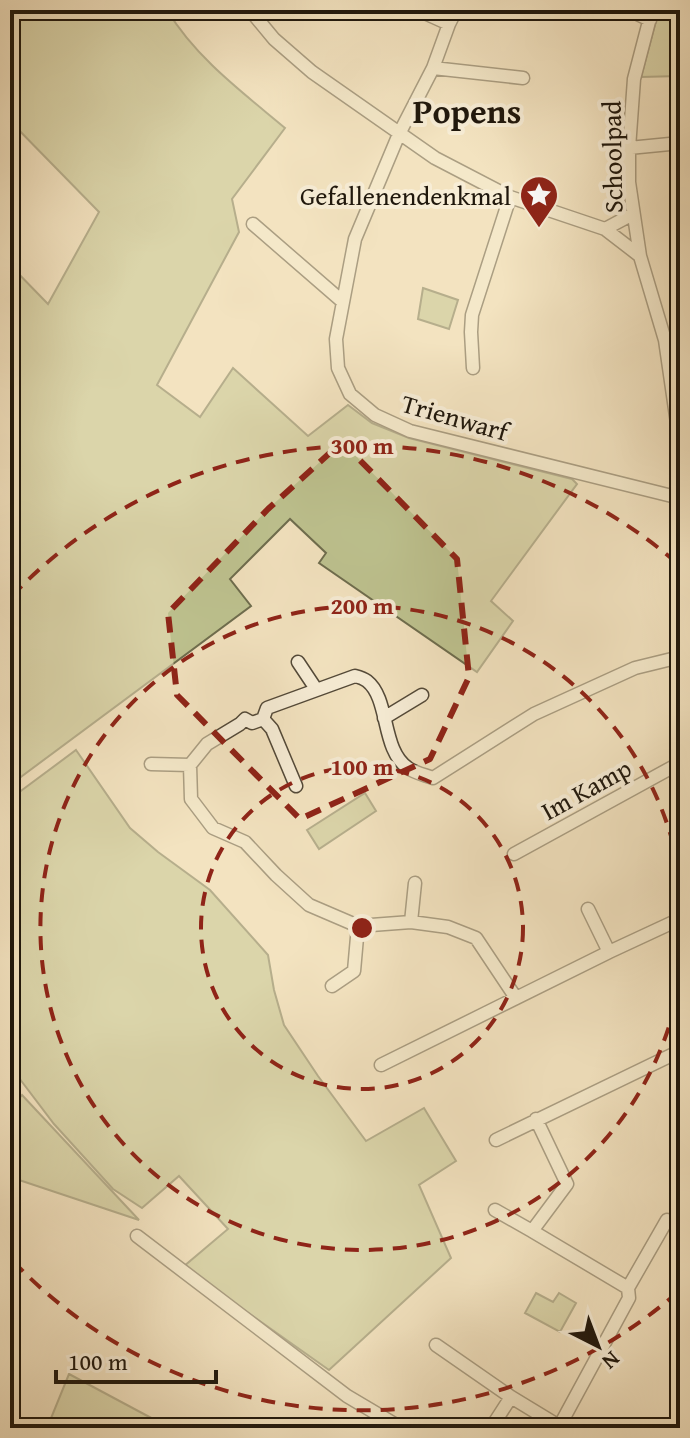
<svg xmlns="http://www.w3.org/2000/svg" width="690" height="1438" font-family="'Gentium Book Plus',serif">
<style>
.green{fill:#bec390;stroke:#6e6d4e;stroke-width:2}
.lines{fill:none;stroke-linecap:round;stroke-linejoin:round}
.minor-casing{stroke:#544a39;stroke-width:15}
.minor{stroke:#f7edd6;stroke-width:12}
.marked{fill:none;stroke:#8f2418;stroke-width:6;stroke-dasharray:16 10;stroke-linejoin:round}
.ring{fill:none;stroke:#8f2418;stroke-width:4;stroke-dasharray:14 10}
.labels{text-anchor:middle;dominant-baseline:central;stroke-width:8;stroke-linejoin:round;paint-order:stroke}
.street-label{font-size:26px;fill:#1f170c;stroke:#f7edd6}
.poi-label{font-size:26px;fill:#1f170c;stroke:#f7edd6;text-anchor:end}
.district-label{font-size:34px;font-weight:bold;fill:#1f170c;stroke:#f7edd6}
.centre{fill:#8f2418;stroke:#f7edd6;stroke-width:4}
.ring-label{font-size:24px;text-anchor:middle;font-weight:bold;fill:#8f2418;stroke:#f7edd6;stroke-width:8;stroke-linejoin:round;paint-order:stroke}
</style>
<rect width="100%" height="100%" fill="#f3e3c0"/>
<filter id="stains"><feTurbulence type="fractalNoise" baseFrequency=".0025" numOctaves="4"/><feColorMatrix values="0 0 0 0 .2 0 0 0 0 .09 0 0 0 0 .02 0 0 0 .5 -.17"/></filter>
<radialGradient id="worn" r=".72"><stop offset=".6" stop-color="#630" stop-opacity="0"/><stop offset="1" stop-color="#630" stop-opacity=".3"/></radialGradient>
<path class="green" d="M10,10H167C196,58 242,92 285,128L232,199L239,232L157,385L200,417L233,368L308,436L348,405L372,423L409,438L572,479L577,484L491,601L513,621L477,672L319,563L326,553L290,519L230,579L251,606L10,785V365L13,360L10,357V265L48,304L99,212L10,121Z
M659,10H680V76L641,77Z
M423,288L458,300L449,329L418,319Z
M76,750L130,828L158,852L210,890L268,955L274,990L284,1025L318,1076L366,1141L424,1108L456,1161L419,1185L451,1258L329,1370L183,1267L228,1229L179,1176L142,1208L113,1189L54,1124L10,1066V799Z
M365,793L376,811L319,849L307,830Z
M22,1095L139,1220L10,1177V1108Z
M536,1293L553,1302L559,1293L576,1303L560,1332L525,1313Z
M69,1374L170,1428H47Z"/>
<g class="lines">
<g class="minor-casing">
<path id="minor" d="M250,10L274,39L312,72L435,158L510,197L605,229L633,214
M418,10L449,24
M456,10L449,24L433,68L399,134L355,239L336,339L338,368L350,394L375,415L410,431L680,498
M629,10L650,20
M652,10L634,79L629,148V182L640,256L665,340L680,444
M433,68L523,78
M629,148L680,143
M253,224L343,302
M605,229L640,256
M473,368L471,332L472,315L510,197
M298,662L316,689
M384,718L422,695
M263,719L272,729L296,786
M151,764L190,765
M514,854L680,763
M588,909L609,952
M411,922L415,883
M332,986L354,971L358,926
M516,998L476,938L448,927L411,922L358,926L309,905L276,875L245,842L213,828L191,799L190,765L207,744L240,724L245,719L252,723L263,719L267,708L355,676C359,677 363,678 367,681C390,699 381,750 408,768C415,773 425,775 433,778L534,714L635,668L680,657
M381,1065L609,952L680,919
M536,1119L567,1184L532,1231L628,1288
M496,1140L680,1051
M495,1210L532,1231
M137,1236L347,1396L401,1428
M436,1345L511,1397L562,1428
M559,1427L629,1298L628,1288L667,1220
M491,1428L511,1397"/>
</g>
<use href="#minor" class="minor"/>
</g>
<path d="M0 0H690V1438H0ZM342,442L457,559L469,677L430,759L300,819L177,695L168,613L268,509Z" fill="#f3e3c0" fill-opacity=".55" fill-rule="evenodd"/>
<path class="marked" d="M342,442L457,559L469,677L430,759L300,819L177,695L168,613L268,509Z"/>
<g class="ring">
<circle cx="362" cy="928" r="161"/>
<path d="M680 981A322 322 0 1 1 680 875"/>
<path d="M678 1292A482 482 0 0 1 12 1260M12 596A482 482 0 0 1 678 564"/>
</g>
<defs>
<g id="sight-pin" transform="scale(2)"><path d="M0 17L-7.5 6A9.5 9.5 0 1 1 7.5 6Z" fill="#8f2418" stroke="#f7edd6"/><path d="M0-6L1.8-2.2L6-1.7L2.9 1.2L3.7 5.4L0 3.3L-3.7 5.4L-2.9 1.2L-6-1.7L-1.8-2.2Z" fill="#fff"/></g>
</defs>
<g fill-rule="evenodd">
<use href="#sight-pin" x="539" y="195"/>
</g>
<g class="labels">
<g class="street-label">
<text transform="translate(612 157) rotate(-91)">Schoolpad</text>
<text transform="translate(455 417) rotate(16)">Trienwarf</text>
<text transform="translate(586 789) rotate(-29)">Im Kamp</text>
</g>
<g class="poi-label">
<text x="511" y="195">Gefallenendenkmal</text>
</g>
<g class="district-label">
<text x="467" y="110">Popens</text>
</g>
</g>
<circle cx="362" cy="928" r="12" class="centre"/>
<g class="ring-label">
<text x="362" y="454">300 m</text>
<text x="362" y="614">200 m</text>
<text x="362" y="775">100 m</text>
</g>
<rect width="690" height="1438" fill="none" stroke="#f3e3c0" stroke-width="40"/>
<rect x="12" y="12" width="666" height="1414" fill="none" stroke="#1f170c" stroke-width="4"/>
<rect x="20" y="20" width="650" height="1398" fill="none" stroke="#1f170c" stroke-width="2"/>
<g transform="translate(598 1346) rotate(138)" stroke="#f7edd6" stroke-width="6" paint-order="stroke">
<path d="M0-6L14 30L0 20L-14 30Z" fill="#1f170c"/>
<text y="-12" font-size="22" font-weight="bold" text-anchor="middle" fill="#1f170c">N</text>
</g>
<path d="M56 1370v12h160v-12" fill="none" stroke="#1f170c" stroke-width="4"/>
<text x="68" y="1370" font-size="24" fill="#1f170c" stroke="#f7edd6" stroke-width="6" paint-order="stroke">100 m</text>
<rect width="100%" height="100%" filter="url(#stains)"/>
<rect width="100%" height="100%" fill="url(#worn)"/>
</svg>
